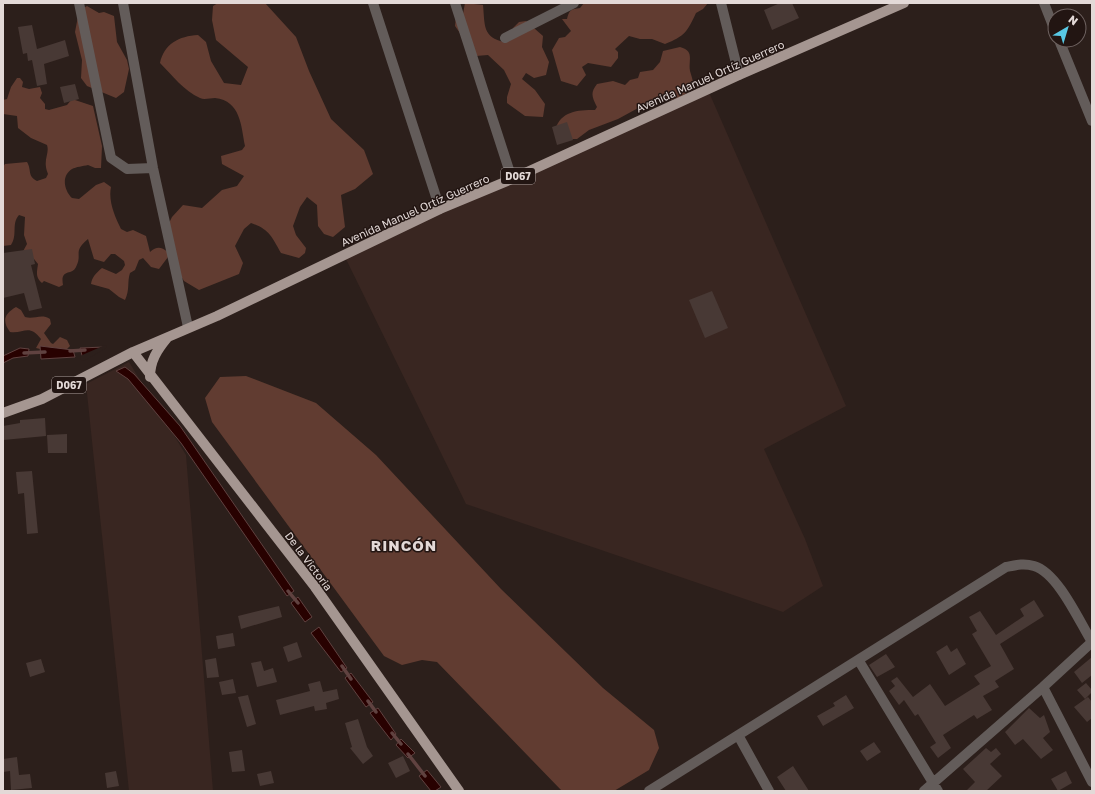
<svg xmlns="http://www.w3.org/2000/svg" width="1095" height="794" font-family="'Golos Text',sans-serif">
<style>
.built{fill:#392621}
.green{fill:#613c31}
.water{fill:#280100;stroke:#604240}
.pier{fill:#2c1f1b}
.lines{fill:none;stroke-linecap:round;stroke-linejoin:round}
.stream{stroke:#604240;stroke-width:3.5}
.building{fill:#483935}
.minor{stroke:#635c5a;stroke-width:10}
.major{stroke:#a59691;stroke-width:10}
.labels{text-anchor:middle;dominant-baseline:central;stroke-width:3;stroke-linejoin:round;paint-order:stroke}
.shield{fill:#221512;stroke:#a99e9c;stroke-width:1}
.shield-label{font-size:10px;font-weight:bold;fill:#e3d9d7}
.street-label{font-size:11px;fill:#e3d9d7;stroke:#221512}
.district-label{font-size:15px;font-weight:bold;letter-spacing:1px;fill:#e3d9d7;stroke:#221512}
</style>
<rect width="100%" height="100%" fill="#2c1f1b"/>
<path class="built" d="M708,90L846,406L764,449L805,539L823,586L783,612L466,504L344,255Z
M129,362L186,455L213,791H129L86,384Z"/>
<path class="green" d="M218,3H265L296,37L309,71L331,119L364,150L373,174L355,189L341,195L345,227L333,237L324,234L318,226L317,205L307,197L300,207L293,226L296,235L306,248L305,253L299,258L281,253C272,237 269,229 251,223L244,229L235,246L243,263L239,274L199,290L184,281L179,273L165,231L172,217L183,205L202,208L222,190L237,186L244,176L222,164L221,156L242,150L245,146C241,126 241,101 215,98C210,98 204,100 200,98C184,91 172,75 160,63C164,44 179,36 198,35L206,42L211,61L224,83L241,85L248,67L216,40L212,20L213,6Z
M465,3L483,5C485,24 482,38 505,42L513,35V28L519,22L526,21L543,36L542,47L549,62L546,75L534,78L526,73L522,79L535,90L545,104L543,117L525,116L507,103V97L511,84L504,70L488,55L476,56L455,26L456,16L463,14Z
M584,3H708L703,9L696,13C687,32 685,36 665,44L652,39H640L629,36L615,49L618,52V58L611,67L588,63L582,67L586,75L577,86L561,81L552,50L559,38L565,37L571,31L562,19H567C569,10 571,9 580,8Z
M87,6L99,13L104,12L114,16L117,42L127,60L129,69L124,92L116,98L87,86L81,78L82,60L75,32L79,11Z
M680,47C695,51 688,60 690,71C691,75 693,79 693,84L687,93L680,97L671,100L651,101L618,119L589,130L577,139H571L555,130C561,111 577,110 595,110L597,107C592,97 590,93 597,84L613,81L625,85L630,80L638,78L640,72L653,70L660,62L663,51Z
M17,78H20L23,82L22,87L29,89L40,87L42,93L40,98L45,104V109L49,110L67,105L72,99L93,106L102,146L101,168H95L88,165C83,166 76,167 72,169C61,176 64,190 72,198L79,199L96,185L104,182L111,187C108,201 115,217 121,229L127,232L133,230L146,236L150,252C157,246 161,247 168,252V257L159,269L151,267L143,258L139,260L135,270L130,273C127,282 130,290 125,300L119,297L109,289L91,284C92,277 96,273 102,268L116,274L122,270L125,265L124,261L115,254H111L104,262L94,259L88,239C72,252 83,254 76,267C72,276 60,268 63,285L59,287L44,281L42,283C35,277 37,272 38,264L34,259L21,255L27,244L24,235L25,217L19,215C11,224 18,235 11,245L3,246V167L5,164L27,162C32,170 27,176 37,181L46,178L48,174C42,160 50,154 47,145L31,138L18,128L17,116L3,114V100L7,99L11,87Z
M16,307L21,310L25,317C34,320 41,313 50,319L51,324L44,333L51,343L53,344L60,337L67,340L70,346L62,354L36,348L41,339C29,323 24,334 10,332C2,321 4,314 16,307Z
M246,376L316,403L376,455L501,589L603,688L654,730L659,748L649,770L614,791H562L437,662L422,660L402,665L384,656L212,422L205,398L220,377Z"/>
<path class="water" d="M40,346L73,350L75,357L41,359Z
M105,347L83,359L80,348Z
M20,348L29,349L28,356L13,358L3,363V356Z
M125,367L134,374L180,426L294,591L287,596L181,443L128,379L116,371Z
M298,597L312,617L305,622L291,603Z
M319,627L347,668L341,672L311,633Z
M351,673L373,702L366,707L345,678Z
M378,708L396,734L391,740L370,713Z
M401,739L415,753L408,758L396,745Z
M427,770L441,787L435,791H431L419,776Z"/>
<path class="pier" d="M105,345L107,346L106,348L84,361L81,360L80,356Z"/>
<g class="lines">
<path class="stream" d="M70,351L85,350
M24,353L45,352
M288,591L298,603
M342,666L351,679
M368,701L376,712
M392,733L401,744
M408,754L425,776"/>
</g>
<path class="building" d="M780,3H792L799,18L772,30L764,10Z
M32,25L37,49L65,40L69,56L44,64L47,84L37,86L32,60L28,61L27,53L23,54L18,27Z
M75,84L79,99L64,103L60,87Z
M567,122L573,140L557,145L552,127Z
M32,249L35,264L31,265L42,308L29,311L24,293L3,298V253Z
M712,291L728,328L705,338L689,300Z
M45,418L46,436L3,440V426L20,423V420Z
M67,434V453H48L47,435Z
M32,471L38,533L27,534L24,493L18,494L16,472Z
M1034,600L1044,616L1000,644L1014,669L995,681L999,687L983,696L992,710L977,719L974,715L943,735L951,748L938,758L930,747L936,743L918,714L915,716L904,700L899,705L889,691L895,686L891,681L897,677L913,697L930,684L945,706L980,684L974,676L991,666L972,634L977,631L969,617L980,611L996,635L1024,616L1020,609Z
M279,606L282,617L241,629L238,616Z
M233,633L235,646L218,649L216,636Z
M297,642L302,657L288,662L283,647Z
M947,645L951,652L957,648L966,664L949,675L936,652Z
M886,654L895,667L877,677L869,665Z
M1092,657V675L1082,683L1074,672Z
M216,658L219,677L207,678L205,660Z
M41,659L45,672L30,677L26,663Z
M261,661L264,671L273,668L277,682L257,687L251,663Z
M233,679L236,693L222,695L219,682Z
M320,681L323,692L337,689L339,699L326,703L327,709L315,711L314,706L280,715L276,700L310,691L308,684Z
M1086,683L1092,690V692L1085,699L1077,690Z
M248,695L256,724L247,727L238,697Z
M846,695L854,708L823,726L817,716L835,706L833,703Z
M1088,697L1092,702V718L1087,722L1074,707Z
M1029,708L1040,718L1044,715L1050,732L1043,738L1053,750L1041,759L1023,739L1015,745L1005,732Z
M358,719L367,747L373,756L363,764L350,748L352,747L345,723Z
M874,742L881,752L867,761L860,751Z
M986,748L991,752L996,748L1001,754L990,764L1002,776L986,791H966L975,782L963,769Z
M242,750L245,771L232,772L229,752Z
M403,756L410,771L396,778L388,763Z
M17,757L19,775L30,774L32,788L11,790L10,771L3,772V759Z
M793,766L809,791H786L777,777Z
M116,771L119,786L107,788L105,773Z
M271,771L274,783L260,786L257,774Z
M1066,771L1072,783L1058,791L1051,779Z"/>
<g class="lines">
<path class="minor" d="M79,3L111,158L127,169L153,168
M123,3L153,168L188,327
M373,3L440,209
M455,3L512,179
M721,3L739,75
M1044,3L1055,31
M505,38L574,3
M1059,40L1092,121
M859,661L938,791
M1043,687L1092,782
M738,735L769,791
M649,791L1006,567C1016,565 1024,563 1034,566C1058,573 1079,621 1092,642
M924,791L1043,687L1092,642"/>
<path class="major" d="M133,352L315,587L459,791
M150,377C150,361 157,350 167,338
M3,413L42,399L133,352L217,316L440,209L512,179L739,75L904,3"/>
</g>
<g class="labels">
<g class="shield">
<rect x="501" y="168" width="34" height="16" rx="3"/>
<rect x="52" y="377" width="34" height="16" rx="3"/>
</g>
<g class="shield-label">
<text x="518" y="176">D067</text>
<text x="69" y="385">D067</text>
</g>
<g class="street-label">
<text transform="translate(710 76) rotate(-24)">Avenida Manuel Ortíz Guerrero</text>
<text transform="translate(415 210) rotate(-24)">Avenida Manuel Ortíz Guerrero</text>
<text transform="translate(309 561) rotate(53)">De la Victoria</text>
</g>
<g class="district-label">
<text x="404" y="545">RINCÓN</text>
</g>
</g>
<rect width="1095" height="794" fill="none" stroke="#e3d9d7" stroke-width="8"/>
<g transform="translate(1067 28) rotate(38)"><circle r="19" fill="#221512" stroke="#6f6361"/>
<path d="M0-3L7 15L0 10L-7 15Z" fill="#58c8e4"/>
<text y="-6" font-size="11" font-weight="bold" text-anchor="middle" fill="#e3d9d7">N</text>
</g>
</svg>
